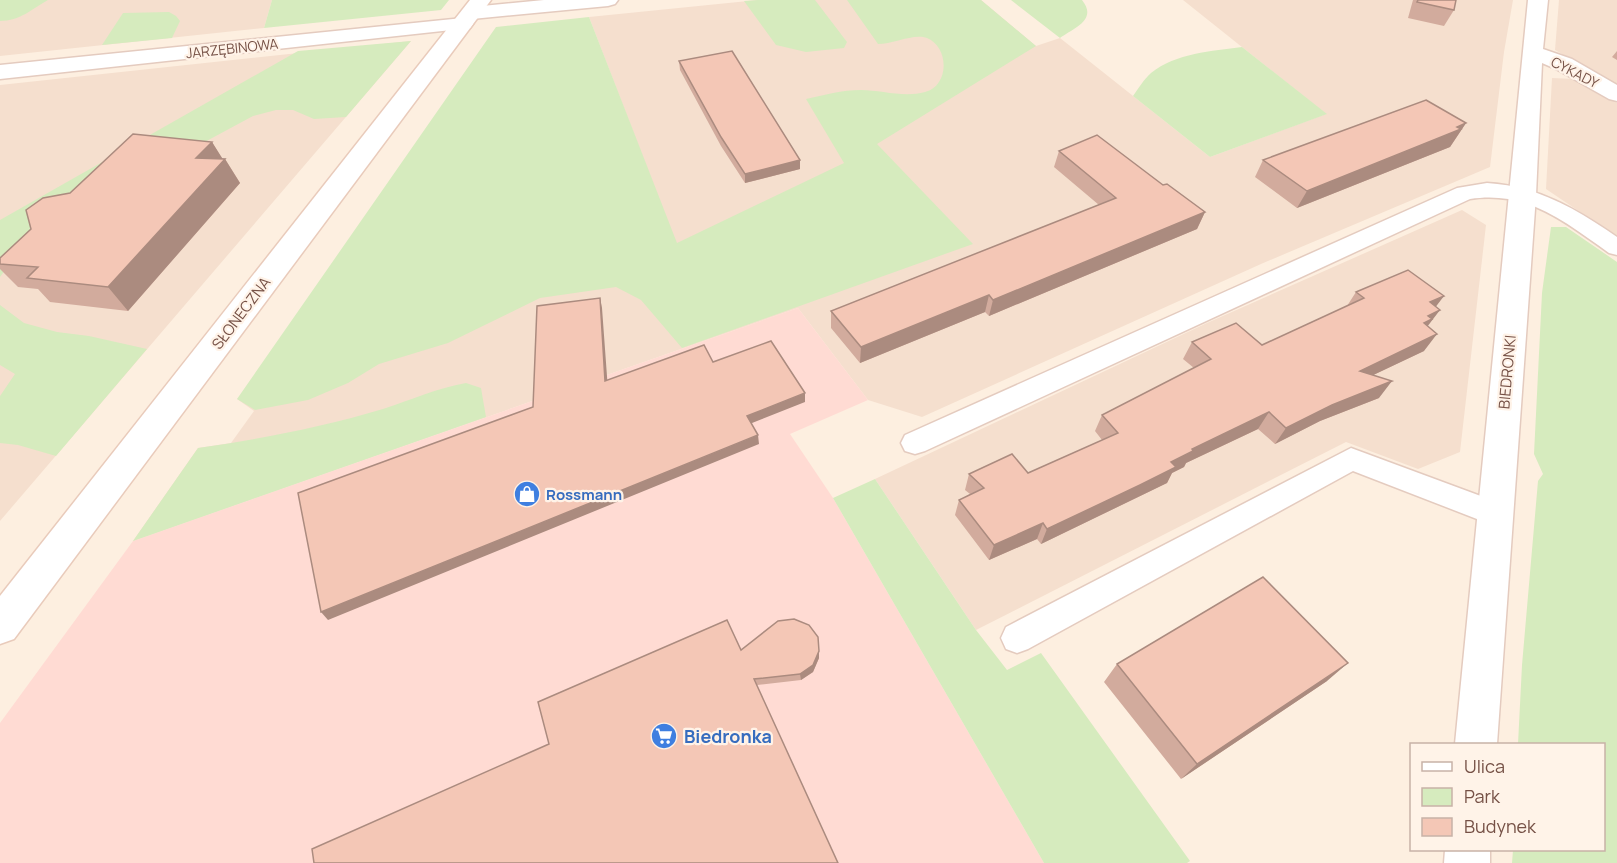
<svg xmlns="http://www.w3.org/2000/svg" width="1617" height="863" font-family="Manrope,sans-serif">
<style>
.residential{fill:#f5dfce}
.commercial{fill:#ffdbd3}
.green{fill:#d6ebbe}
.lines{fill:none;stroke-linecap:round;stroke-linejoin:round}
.lane-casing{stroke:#e4cbbf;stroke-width:3}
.street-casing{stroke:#e4cbbf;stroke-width:3}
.secondary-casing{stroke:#e9cbbb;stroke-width:3}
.lane{fill:#fff;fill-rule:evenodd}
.street{fill:#fff;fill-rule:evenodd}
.secondary{fill:#fff;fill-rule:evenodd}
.wall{fill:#d2ab9d}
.shaded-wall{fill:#ab8b7f}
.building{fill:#f4c7b6;stroke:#ab8b7f;stroke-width:1.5}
.labels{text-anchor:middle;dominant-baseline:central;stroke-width:4.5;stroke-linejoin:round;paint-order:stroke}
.far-street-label{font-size:14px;fill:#765146;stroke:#fff3e8}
.street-label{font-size:15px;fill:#765146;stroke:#fff3e8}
.shop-label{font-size:15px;font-weight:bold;fill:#366cbe;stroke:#fff3e8;text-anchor:start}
.near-shop-label{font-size:18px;font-weight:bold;fill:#366cbe;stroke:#fff3e8;text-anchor:start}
</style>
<rect width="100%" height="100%" fill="#fdefe0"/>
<path class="residential" d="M0,0H272L264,28L0,56Z
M758,0H981L1036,46L1060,38L1210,157L1326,114L1183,0H1513L1504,52L1490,167L1261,264L922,417L868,400L798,308L133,541L198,448L231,443L254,411L237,399L676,243L589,17Z
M1559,0H1617V85L1555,50Z
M411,41L232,250L0,521V85Z
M1552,78L1575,79L1617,103V237L1546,189Z
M1462,210L1486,225L1460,452L1418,469L1346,442L976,630L875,479L1207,323Z"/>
<path class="commercial" d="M798,308L868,400L790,434L833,498L1044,863H0V723L133,541Z"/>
<path class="green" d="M0,0H48C32,9 20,21 0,21Z
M272,0H449L441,10L264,28Z
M758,0H815L847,42L844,48L806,52L776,45L744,1Z
M847,0H981L1036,46L877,144L973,244L682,348L641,300L616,287L540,298L448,343L379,364L348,383L308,400L255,410L237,399L496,27L589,17L677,243L844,163L806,99C824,95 842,90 861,90C881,90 904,98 925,92C949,86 950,48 927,38C914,33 893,44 878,44Z
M1011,0H1082C1098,20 1074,28 1060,38Z
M169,12L176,16L180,21L172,38L102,45L123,13Z
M411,41L346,117L314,119L293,110H276L253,116L188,151L14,258L0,277V220L298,51Z
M1242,47L1327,114L1210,157L1133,96C1138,89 1144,79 1151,73C1176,53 1212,51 1242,47Z
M1551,227H1566L1617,262V863H1512L1513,850H1604V744H1518L1522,665L1538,481L1543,474L1534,454L1542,293Z
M0,305L24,323L57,332L89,336L147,349L56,456L18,445L0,443V396L15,374L0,365Z
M466,383L481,388L486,417L133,541L198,448C260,439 323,427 383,409C411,400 437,388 466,383Z
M875,479L976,630L1007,670L1041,653L1190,861L1187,863H1044L833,498Z"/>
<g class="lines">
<g class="lane-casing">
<path id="lane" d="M1487,183C1538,186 1576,209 1617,237V255L1609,253C1565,222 1527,190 1470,199L925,451L915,454L905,451L901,443L905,435L1457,188Z
M1351,448L1505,505L1509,514L1505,523L1495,526L1353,471L1028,649L1017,653L1006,649L1001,638L1006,627Z"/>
</g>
<g class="street-casing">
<path id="street" d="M544,0H618L615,4L608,6L472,19L465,17L462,13L465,9L472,7Z
M1528,0H1548L1543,49L1572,59L1617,85V101L1609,99L1556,69L1542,63L1536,195L1497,744H1455Z
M463,18L470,20L473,24L470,28L0,79V65Z
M1445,850H1490V863H1444Z"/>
</g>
<g class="secondary-casing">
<path id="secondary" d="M470,0H491L14,639L0,644V596Z"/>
</g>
<use href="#lane" class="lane"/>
<use href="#street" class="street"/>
<use href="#secondary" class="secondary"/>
</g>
<path class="wall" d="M1413,0H1456L1454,10L1444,26L1408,18Z
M1617,51V60L1612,57Z
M679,61L800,169L745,183L721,146L680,70Z
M1466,123L1450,147L1297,208L1255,177L1263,160Z
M212,142L222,159H225L240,183L128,311L50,302L38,289L18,287L0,269V258Z
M1059,151L1163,185L1205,212L1197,229L989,316L985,312L860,363L831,328V311L1099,205L1054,167Z
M1356,292L1435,306L1427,326L1424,351L1373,375L1379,398L1320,421L1275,444L1258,429L1186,463L1184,467L1172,473L1167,483L1132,500L1041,544L1037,539L989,560L955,515L959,500L970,494L965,490L969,474L1028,473L1102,440L1095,431L1102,415L1194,368L1183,359L1192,342L1262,345L1347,306Z
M741,650L819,658L813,672L801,680L757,685L549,744Z
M1117,664L1327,681L1181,779L1104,682Z"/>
<path class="shaded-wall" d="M1466,123L1450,147L1297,208L1307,191Z
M212,142L224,161L225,159L240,183L128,311L108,287L196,158Z
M800,160V169L745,183V174Z
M1205,212L1197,229L989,316L993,300Z
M989,295L985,312L860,363L861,347Z
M1444,296L1431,313L1430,302Z
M600,298L602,308L608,390L605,381Z
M1440,310L1427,327L1419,336L1428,316Z
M1437,334L1424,351L1348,387L1360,371Z
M1392,381L1379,398L1320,421L1275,444L1286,428L1332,405Z
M805,393V402L747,425V416Z
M1269,412L1258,429L1186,463L1184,467L1172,473L1167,483L1041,544L1047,529L1171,462L1192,449Z
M758,435L759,444L328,620L321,612Z
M1043,523L1037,539L989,560L994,545Z
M819,651V658L813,672L801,680L800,674Z
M1348,663L1327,681L1181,779L1197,764Z"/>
<path class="building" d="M1418,0H1456L1454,10L1417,2Z
M732,51L800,160L745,174L721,137L679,61Z
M1426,100L1466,123L1457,127L1461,129L1307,191L1263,160Z
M133,134L212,142L196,158L225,159L108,287L27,278L38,267L0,264V258L31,229L26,210L43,198L70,193Z
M1097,135L1163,185L1167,184L1205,212L993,300L989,295L861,347L831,311L1116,198L1059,151Z
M1408,270L1444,296L1430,302L1440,310L1428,316L1432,319L1424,323L1437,334L1360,371L1392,381L1332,405L1286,428L1269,412L1192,449L1193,451L1171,462L1176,467L1140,485L1047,529L1043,523L994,545L959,500L984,488L969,474L1012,454L1028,473L1118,433L1102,415L1211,359L1192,342L1236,323L1262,345L1364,298L1356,292Z
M600,298L605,381L704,345L713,362L771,341L805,393L747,416L758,435L321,612L298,493L533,407L537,306Z
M1263,577L1348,663L1197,764L1117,664Z
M794,619L809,625L818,637L819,651L813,665L800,674L754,679L838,863H314L312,849L549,744L538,702L727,620L741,650L778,621Z"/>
<defs>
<g id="shop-disc" transform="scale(1.35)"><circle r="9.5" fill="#3f7fe0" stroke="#fff3e8"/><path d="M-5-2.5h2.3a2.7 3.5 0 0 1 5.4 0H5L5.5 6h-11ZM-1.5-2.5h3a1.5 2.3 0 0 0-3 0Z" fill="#fff"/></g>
<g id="supermarket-disc" transform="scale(1.35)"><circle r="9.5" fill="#3f7fe0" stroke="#fff3e8"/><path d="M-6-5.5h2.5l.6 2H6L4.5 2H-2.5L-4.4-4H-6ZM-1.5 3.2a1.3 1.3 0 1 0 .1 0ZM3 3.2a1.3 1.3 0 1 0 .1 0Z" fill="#fff"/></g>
</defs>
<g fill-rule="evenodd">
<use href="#shop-disc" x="527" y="494"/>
<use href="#supermarket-disc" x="664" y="736"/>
</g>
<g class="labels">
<g class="far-street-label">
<text transform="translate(232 48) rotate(-6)">JARZĘBINOWA</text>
<text transform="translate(1575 72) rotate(27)">CYKADY</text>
</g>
<g class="street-label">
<text transform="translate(241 313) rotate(-53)">SŁONECZNA</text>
<text transform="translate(1507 372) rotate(-85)">BIEDRONKI</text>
</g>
<g class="shop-label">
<text x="546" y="494">Rossmann</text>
</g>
<g class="near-shop-label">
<text x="684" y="736">Biedronka</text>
</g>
</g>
<rect x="1410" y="743" width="195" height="108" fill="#fff3e8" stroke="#c8b2a7" stroke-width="1.5"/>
<rect x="1422" y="762" width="30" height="9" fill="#ffffff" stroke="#c8b2a7" stroke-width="1.5"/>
<text x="1464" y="773" font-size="18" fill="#765146">Ulica</text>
<rect x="1422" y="788" width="30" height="18" fill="#d6ebbe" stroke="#c8b2a7" stroke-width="1.5"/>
<text x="1464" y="803" font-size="18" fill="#765146">Park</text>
<rect x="1422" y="818" width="30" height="18" fill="#f4c7b6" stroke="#c8b2a7" stroke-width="1.5"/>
<text x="1464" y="833" font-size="18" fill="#765146">Budynek</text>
</svg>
